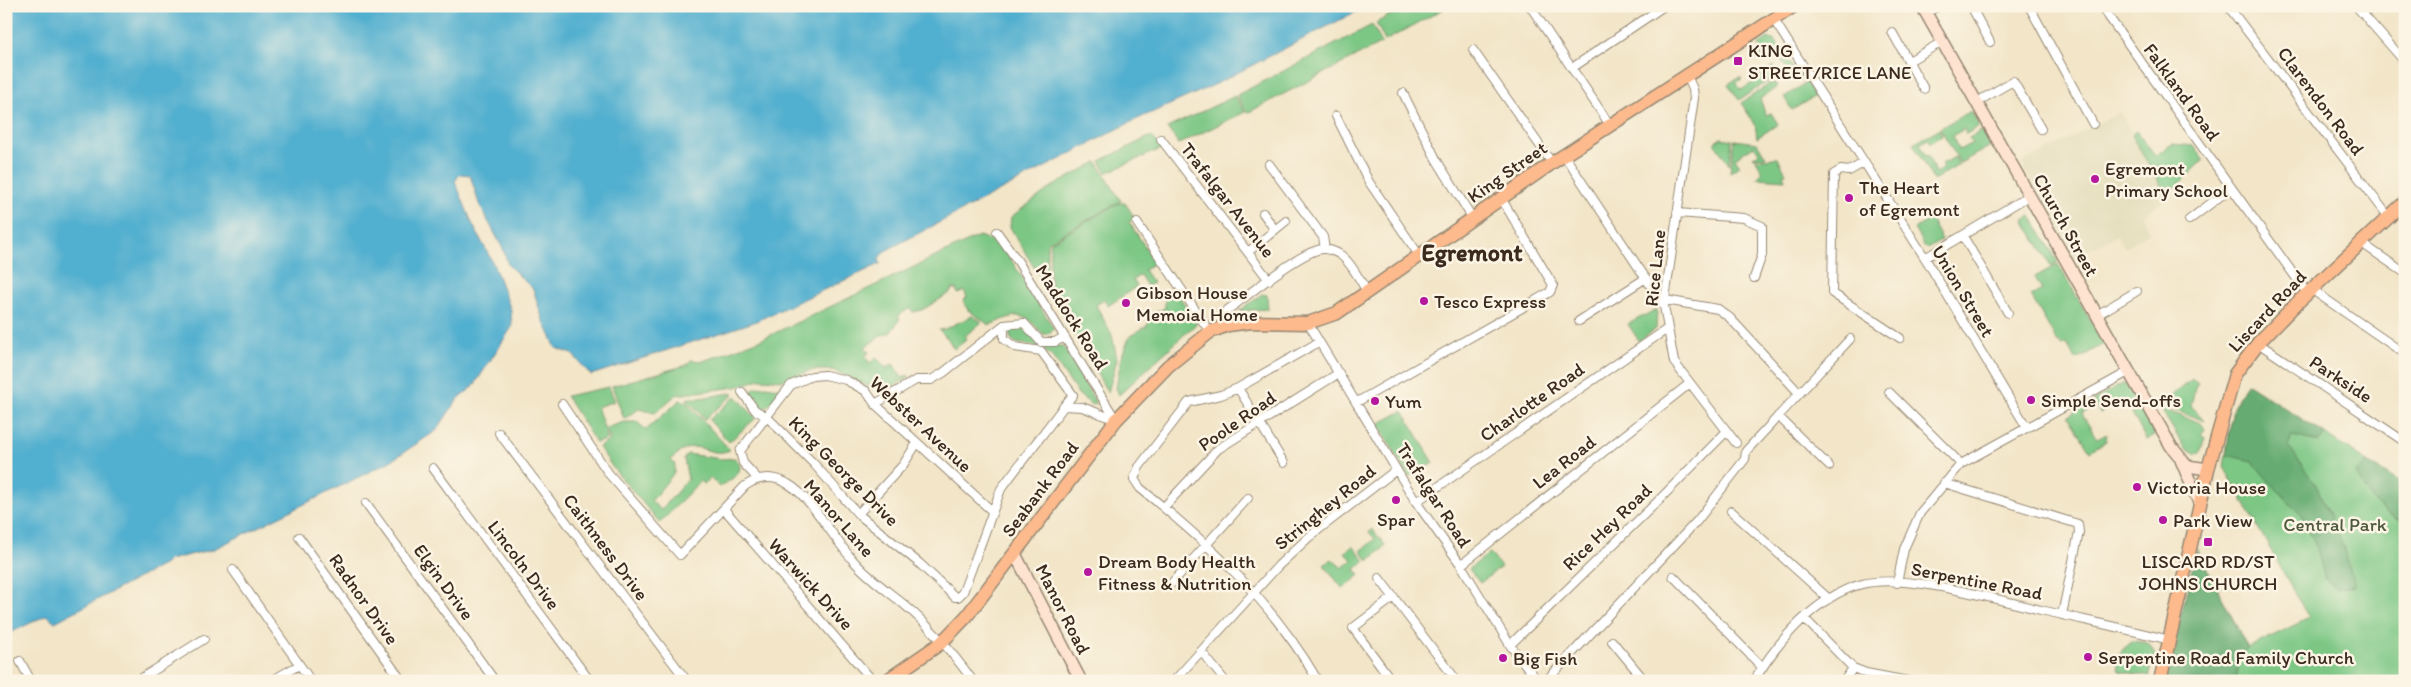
<svg xmlns="http://www.w3.org/2000/svg" width="2411" height="687" font-family="Itim,sans-serif">
<style>
.built{fill:#e3dcba}
.green{fill:#7dc785;stroke:#5c7852}
.forest{fill:#66ac72;stroke:#506b48}
.water{fill:#51afcf;stroke:#466c76}
.lines{fill:none;stroke-linecap:round;stroke-linejoin:round}
.street-casing{stroke:#968873;stroke-width:10}
.secondary-casing{stroke:#968873;stroke-width:14}
.primary-casing{stroke:#968873;stroke-width:15}
.street{stroke:#fff;stroke-width:8}
.secondary{stroke:#fee3d1;stroke-width:11}
.primary{stroke:#fcba8d;stroke-width:12}
.poi-dot{fill:#b5179e;stroke:#fcf5e5;stroke-width:2}
.labels{text-anchor:middle;dominant-baseline:central;stroke-width:5;stroke-linejoin:round;paint-order:stroke}
.poi-label{font-size:19px;fill:#3b2a1e;stroke:#fcf5e5;text-anchor:start}
.street-label{font-size:19px;fill:#3b2a1e;stroke:#fcf5e5}
.park-label{font-size:19px;fill:#4f593d;stroke:#fcf5e5}
.district-label{font-size:24px;font-weight:bold;fill:#3b2a1e;stroke:#fcf5e5}
</style>
<rect width="100%" height="100%" fill="#fcf5e5"/>
<filter id="ink" filterUnits="userSpaceOnUse"><feTurbulence type="fractalNoise" baseFrequency=".02" numOctaves="2"/><feDisplacementMap in="SourceGraphic" scale="10" xChannelSelector="R" yChannelSelector="G"/><feConvolveMatrix kernelMatrix="1 2 1 2 8 2 1 2 1" color-interpolation-filters="sRGB"/></filter>
<filter id="wash" filterUnits="userSpaceOnUse"><feTurbulence type="fractalNoise" baseFrequency=".0096" numOctaves="4" result="noise"/><feDisplacementMap in="SourceGraphic" scale="20" xChannelSelector="R" yChannelSelector="G"/><feGaussianBlur stdDeviation="1.12" result="paint"/><feColorMatrix in="noise" values="0 0 0 0 0 0 0 0 0 0 0 0 0 0 0 0 0 1.4 0 .05"/><feComposite in="paint" operator="in"/></filter>
<g filter="url(#wash)">
<rect width="100%" height="100%" fill="#f2e5c8"/>
<path class="built" d="M2120,112L2168,196L2142,216L2150,232L2125,248L2117,235L2076,257L2022,163Z"/>
<path class="green" d="M1406,6H1449L1385,41L1376,23Z
M1372,25L1382,43L1247,113L1237,95Z
M1768,38L1775,41L1796,73L1791,75L1773,47L1764,52L1767,56L1762,59L1760,56L1763,53L1758,45Z
M1774,66L1779,74L1739,100L1728,84L1740,77L1742,79L1736,83L1741,90L1761,78L1759,75Z
M1800,73L1815,96L1792,110L1784,97L1805,84L1800,77L1794,81L1793,78Z
M1771,83H1775L1777,87L1760,99L1766,115L1771,113L1778,124L1757,138L1755,124L1741,103Z
M1235,96L1245,112L1179,144L1167,128Z
M1971,111L1980,126L1966,134L1964,129L1952,136L1959,150L1972,143L1969,138L1983,130L1991,146L1960,163L1940,128Z
M1939,129L1942,135L1930,143L1928,139L1920,144L1926,156L1928,155L1935,173L1944,168L1942,164L1955,157L1959,165L1933,180L1913,143Z
M2136,131L2155,156L2172,144L2194,146L2204,160L2167,195L2131,135Z
M1151,136L1163,148L1106,173L1100,161Z
M1721,138L1732,140L1729,164L1714,143Z
M1734,140L1757,143L1766,157H1753L1759,153L1754,146L1735,158L1740,166L1730,172Z
M1774,158H1778L1786,173L1783,175L1785,180L1757,178L1763,172L1756,160Z
M1097,162L1121,201L1050,241L1047,244V289L1010,227L1011,217L1053,186Z
M1119,203H1125L1135,218L1129,222L1155,262L1144,270L1153,283L1147,286L1140,275L1133,280L1137,286L1108,306L1104,300L1096,305L1112,335L1117,359L1108,393L1050,292V245L1051,242Z
M2031,216L2058,262L2051,266L2024,220Z
M1931,219L1942,240L1929,248L1925,247L1914,229Z
M979,236L998,243L1005,250L1054,329L1048,334H1043C1020,309 1019,314 989,325L968,310L963,301L967,297L964,291L958,294L956,289H952L950,293L922,310L913,312L910,308L898,316L900,319L890,333L882,335L865,347L869,353L865,356L870,363L876,357L886,368L893,364L902,378L908,375L909,378L881,392L833,370H811L786,380L760,379L736,387L676,395L655,413L639,409L624,419L612,386L687,365L691,360L703,361L760,340Z
M2058,264L2104,344L2076,360L2067,344L2062,346L2060,342L2058,343L2031,296L2042,290L2035,277Z
M1175,290L1197,323L1119,395L1116,388L1121,358L1130,336L1147,326L1152,314L1165,308V296Z
M1262,294L1267,295L1268,309L1239,311Z
M1657,309L1656,329L1639,341L1628,324Z
M972,316L982,322L966,335L965,341L954,349L948,339L939,330L945,329Z
M1016,327L1023,328L1041,346H1063L1096,403L1092,405L1078,394L1051,355L1036,346L1016,343L1011,339L1010,333Z
M2192,379L2198,384L2195,388L2191,406L2205,421L2160,405Z
M2246,383L2405,486V681H2165L2197,549L2248,648L2309,618L2224,467L2233,408Z
M2122,384H2126L2138,404L2130,409L2124,400L2100,413L2093,401Z
M765,386L780,388L778,396L764,409H760L753,403L751,391L755,388Z
M609,387L615,401L597,407L608,439L596,443L566,396Z
M731,393L734,394L705,419L687,400L688,398H700Z
M736,396L756,418L729,442L709,420Z
M680,400L686,402L730,450C705,460 698,432 671,460L675,464L674,473L651,501L661,510L688,479L684,459L687,454L722,459L735,458C749,471 730,480 720,487L711,478L704,484L700,481L660,523L613,468L599,447L610,440L606,428L624,422H637L646,430Z
M2090,403L2092,408L2082,414L2097,439L2107,434L2106,441L2090,451L2068,416Z
M2140,408L2155,435L2146,440L2132,413Z
M2161,409L2201,423L2205,429L2201,434L2205,437L2200,453L2195,454L2185,449Z
M1403,411L1434,463L1409,477L1378,424Z
M1372,529L1386,546L1368,561L1361,551L1375,539L1369,532Z
M1353,546L1365,561L1355,569L1360,575L1343,589L1324,565L1332,559L1342,568L1352,560L1345,552Z
M1490,553L1501,567L1480,583L1469,569Z
M2133,641L2148,643L2155,654L2149,677L2119,671C2113,655 2122,650 2133,641Z"/>
<path class="forest" d="M2246,383L2325,434L2319,442L2292,436L2288,446L2316,485L2341,540L2355,585L2337,589L2325,579L2317,549L2302,515L2267,479L2252,461L2226,455L2233,408Z
M2368,462L2405,486V523C2382,514 2365,495 2356,472Z
M2197,549L2248,649L2240,659L2236,681H2165Z"/>
<path class="water" d="M6,6H1367L1212,86L1133,121L885,251L879,258L880,264L754,322L591,375L572,354L556,348L543,320L533,289L508,265L503,249L479,204L470,175L460,174L455,181L472,223L493,263L511,310L512,327L473,387L458,399L436,431L389,462L214,549L169,560L165,564L55,622L47,615L6,635Z"/>
</g>
<g filter="url(#ink)">
<g class="lines">
<g class="street-casing">
<path id="street" d="M1530,6L1610,125
M1971,6L1990,42
M2029,6L2093,124
M2101,6L2307,293
M2228,6L2388,216
M2356,6L2405,62
M1926,13L1938,6
M1774,20L1925,258L2027,428
M1892,32L1924,89
M1473,50L1552,163
M1909,61L1942,42
M1572,68L1664,6
M1687,76L1693,89L1694,98L1664,306L1674,362L1736,443
M1403,93L1436,159L1473,219
M1977,102L2013,81L2041,129
M1336,116L1369,182L1419,255
M1161,139L1269,280
M1564,155L1664,306
M1865,162L1849,171L1841,170L1834,174L1832,293L1900,338
M1269,164L1323,237L1325,249
M1263,213L1275,230
M1677,213L1744,218L1762,226V255L1754,278
M2189,220L2231,188
M1137,223L1210,332
M997,232L1017,260L1116,420
M1963,236L2008,313
M2360,242L2405,273
M1248,252L1286,221
M1925,258L2030,195
M2311,289L2405,354
M1665,300L1718,309L1730,318L1799,393
M1226,311C1245,298 1304,248 1324,249C1328,249 1336,252 1339,254C1351,261 1359,280 1367,291
M2097,315L2137,291
M1579,321L1646,278
M1308,323L1416,502L1461,565L1510,645L1538,681
M1004,325V339L1015,347L1041,351L1073,395L1064,406L1082,407L1116,420
M2258,343L2405,442
M1238,388L1284,463
M742,392L755,410L767,417L814,464L858,514L919,563L955,597H958L963,592L1001,489L1064,406
M1889,392L1961,464
M1357,402L1550,292L1553,285L1501,198
M562,404L609,474L680,555L745,486C758,477 773,475 788,484C810,496 834,539 852,559C866,576 884,588 901,602C928,624 953,653 973,681
M875,404L916,380H931L943,373L1004,325L1024,323L1041,342H1055L1064,337
M1778,416L1829,466
M499,433L687,681
M433,468L590,681
M757,478L743,463L740,451L791,385L812,376L825,375L846,380L866,391L875,404L993,512
M1944,483L2078,524L2079,532L2062,615
M1416,502L1667,329
M366,503L495,681
M1164,507L1218,449L1339,373
M724,509L873,681
M1731,511L1829,599
M858,514L903,465L917,443
M299,537L402,681
M1461,565L1689,384
M233,570L311,681
M1673,576L1762,667
M1379,578L1457,681
M1897,583L1904,549L1920,513L1961,464L2130,371
M1171,584L1248,498
M1805,619L1853,668L1866,673L1908,681
M1612,641L1645,681
M1510,645L1657,502L1726,432
M1201,651L1225,681
M20,661L31,681
M137,681L204,639
M271,681L299,665
M1174,681L1278,566L1309,537L1396,470
M1318,681C1272,601 1210,545 1140,488L1134,479L1139,467L1189,402L1221,395L1238,388L1319,342
M1392,681L1353,628L1394,597
M1546,681L1697,521L1745,459L1746,451L1850,339
M1754,681C1777,642 1816,596 1862,584C1906,573 1995,599 2041,610C2084,620 2127,629 2170,640
M1844,681L1853,668"/>
</g>
<g class="secondary-casing">
<path id="secondary" d="M1922,6L2171,446L2187,466L2208,469
M2181,460L2200,505
M1015,554L1081,681"/>
</g>
<g class="primary-casing">
<path id="primary" d="M886,681L941,643L966,617L1116,420L1168,366L1210,332L1228,325L1252,322L1308,323L1337,313L1552,163L1794,6
M2160,681L2208,469L2235,374L2258,343L2297,303L2405,202"/>
</g>
<use href="#street" class="street"/>
<use href="#secondary" class="secondary"/>
<use href="#primary" class="primary"/>
</g>
</g>
<g class="poi-dot">
<rect x="1733" y="56" width="10" height="10" rx="2.5"/>
<circle cx="2095" cy="179" r="5"/>
<circle cx="1849" cy="198" r="5"/>
<circle cx="1424" cy="301" r="5"/>
<circle cx="1126" cy="303" r="5"/>
<circle cx="2031" cy="400" r="5"/>
<circle cx="1375" cy="401" r="5"/>
<circle cx="2137" cy="487" r="5"/>
<circle cx="1396" cy="500" r="5"/>
<circle cx="2163" cy="520" r="5"/>
<rect x="2203" y="537" width="10" height="10" rx="2.5"/>
<circle cx="1088" cy="572" r="5"/>
<circle cx="2088" cy="657" r="5"/>
<circle cx="1503" cy="658" r="5"/>
</g>
<g class="labels">
<g class="poi-label">
<text x="1748" y="50">KING<tspan x="1748" dy="22">STREET/RICE LANE</tspan></text>
<text x="2105" y="168">Egremont<tspan x="2105" dy="22">Primary School</tspan></text>
<text x="1859" y="187">The Heart<tspan x="1859" dy="22">of Egremont</tspan></text>
<text x="1136" y="292">Gibson House<tspan x="1136" dy="22">Memoial Home</tspan></text>
<text x="1434" y="301">Tesco Express</text>
<text x="2041" y="400">Simple Send-offs</text>
<text x="1385" y="401">Yum</text>
<text x="2147" y="487">Victoria House</text>
<text x="1396" y="519" text-anchor="middle">Spar</text>
<text x="2173" y="520">Park View</text>
<text x="1098" y="561">Dream Body Health<tspan x="1098" dy="22">Fitness &amp; Nutrition</tspan></text>
<text x="2208" y="561" text-anchor="middle">LISCARD RD/ST<tspan x="2208" dy="22">JOHNS CHURCH</tspan></text>
<text x="2098" y="657">Serpentine Road Family Church</text>
<text x="1513" y="658">Big Fish</text>
</g>
<g class="street-label">
<text transform="translate(2182 92) rotate(54)">Falkland Road</text>
<text transform="translate(2321 101) rotate(53)">Clarendon Road</text>
<text transform="translate(1507 172) rotate(-35)">King Street</text>
<text transform="translate(1228 200) rotate(52)">Trafalgar Avenue</text>
<text transform="translate(2066 225) rotate(61)">Church Street</text>
<text transform="translate(1655 268) rotate(-84)">Rice Lane</text>
<text transform="translate(1963 291) rotate(59)">Union Street</text>
<text transform="translate(2267 311) rotate(-47)">Liscard Road</text>
<text transform="translate(1072 317) rotate(58)">Maddock Road</text>
<text transform="translate(2341 379) rotate(33)">Parkside</text>
<text transform="translate(1532 402) rotate(-35)">Charlotte Road</text>
<text transform="translate(1237 421) rotate(-35)">Poole Road</text>
<text transform="translate(921 424) rotate(43)">Webster Avenue</text>
<text transform="translate(1564 462) rotate(-38)">Lea Road</text>
<text transform="translate(844 471) rotate(45)">King George Drive</text>
<text transform="translate(1040 489) rotate(-53)">Seabank Road</text>
<text transform="translate(1434 495) rotate(57)">Trafalgar Road</text>
<text transform="translate(1325 507) rotate(-39)">Stringhey Road</text>
<text transform="translate(839 518) rotate(49)">Manor Lane</text>
<text transform="translate(1607 527) rotate(-44)">Rice Hey Road</text>
<text transform="translate(606 547) rotate(53)">Caithness Drive</text>
<text transform="translate(524 565) rotate(53)">Lincoln Drive</text>
<text transform="translate(1977 581) rotate(11)">Serpentine Road</text>
<text transform="translate(444 582) rotate(54)">Elgin Drive</text>
<text transform="translate(811 584) rotate(48)">Warwick Drive</text>
<text transform="translate(364 599) rotate(55)">Radnor Drive</text>
<text transform="translate(1063 609) rotate(63)">Manor Road</text>
</g>
<g class="park-label">
<text x="2335" y="524">Central Park</text>
</g>
<g class="district-label">
<text x="1472" y="252">Egremont</text>
</g>
</g>
<rect width="2411" height="687" fill="none" stroke="#fcf5e5" stroke-width="25"/>
</svg>
